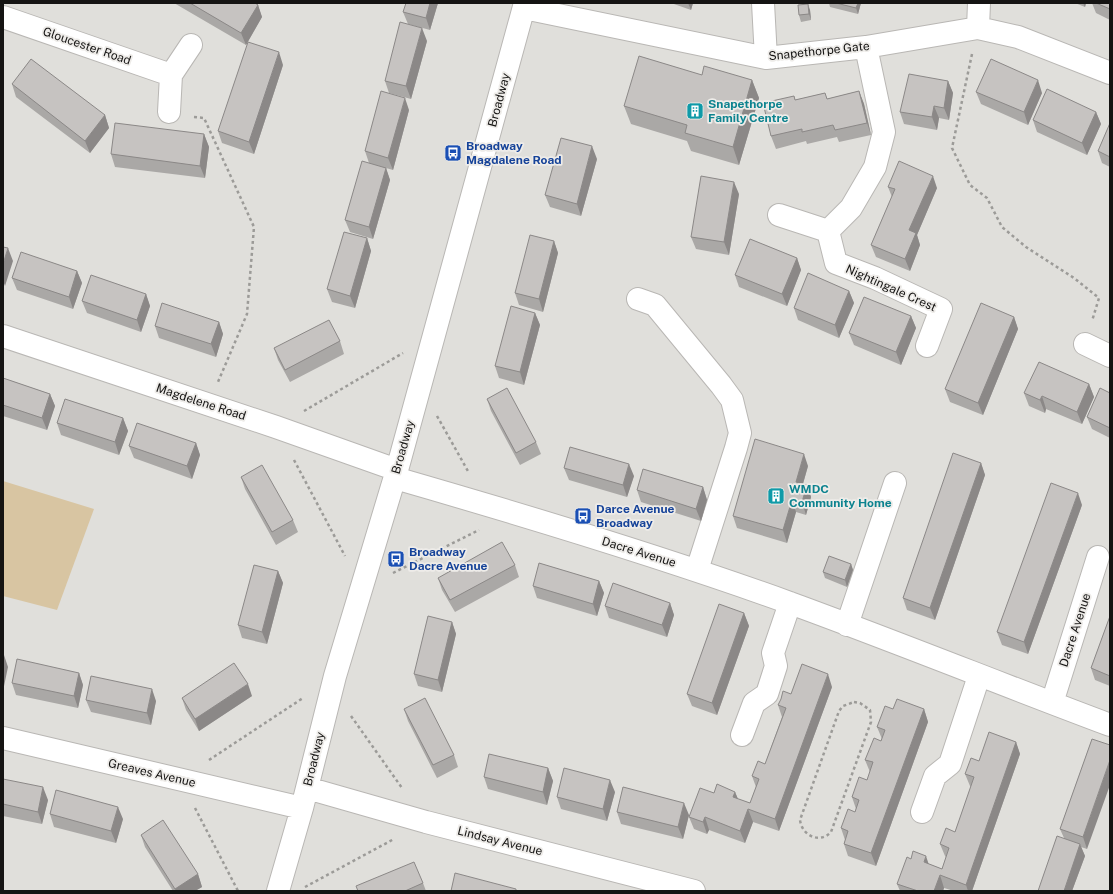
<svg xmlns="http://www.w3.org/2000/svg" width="1113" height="894" font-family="'Public Sans',sans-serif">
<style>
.green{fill:#d8c5a2}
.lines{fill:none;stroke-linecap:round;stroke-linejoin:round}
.minor-casing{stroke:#b9b7b4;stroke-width:24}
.path{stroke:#9c9b98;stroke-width:2.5;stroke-dasharray:3 3;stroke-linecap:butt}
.minor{stroke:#fff;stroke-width:22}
.wall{fill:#aaa8a6}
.shaded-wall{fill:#8b8887}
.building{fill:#c6c3c1;stroke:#8b8887}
.labels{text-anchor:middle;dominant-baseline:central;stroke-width:3.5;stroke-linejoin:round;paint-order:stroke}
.street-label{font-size:12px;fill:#151413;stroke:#eeece9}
.culture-label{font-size:12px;font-weight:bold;fill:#0d838f;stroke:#eeece9;text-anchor:start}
.transit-label{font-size:12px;font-weight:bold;fill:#164399;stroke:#eeece9;text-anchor:start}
</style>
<rect width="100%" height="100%" fill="#e0dfdb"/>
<path class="green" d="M3,481L94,509L57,610L3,596Z"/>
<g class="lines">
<g class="minor-casing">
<path id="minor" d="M763,3L766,58
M524,8L766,58L866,47L978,28L1018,37L1110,73
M3,17L171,75
M978,28L979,3
M169,112L171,75L191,45
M779,215L828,231L851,208L875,167L884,132L866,47
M828,231L836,263L875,278L941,309L927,346
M638,299L655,305L721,385L732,400L740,433L736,448L697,570
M3,336L276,427L397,470
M1085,344L1110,356
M395,478C527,516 660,556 790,603C897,642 1003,685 1110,725
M847,625L895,483
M1052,703L1098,557
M742,735L754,703L767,694L776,666L773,653L790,603
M3,738L302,808
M307,788L426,822L694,891
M922,812L935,776L950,764L979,676
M278,891L302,808L335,676L397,470L525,3"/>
</g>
<path class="path" d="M972,54L952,148L970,185L987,198L1002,227L1026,247L1074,278L1099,298L1092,321
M194,117L204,118L254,227L247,314L218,382
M304,411L403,353
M437,416L469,473
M294,460L345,556
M393,573L479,530
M854,702L860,703L870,710L871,722L831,832C820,844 802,836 800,820L839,711L843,706Z
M351,716L402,788
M209,760L303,698
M195,808L238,891
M305,887L394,839"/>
<use href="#minor" class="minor"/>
</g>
<path class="wall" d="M174,3H255L258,5L262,17L246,45Z
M438,3L430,30L408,24L403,12Z
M671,3H693L691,10Z
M829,3H861L858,14L830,7Z
M1075,3H1086L1085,7Z
M1092,3H1110V20L1096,13Z
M810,10L811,20L801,22L799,15Z
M427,41L411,99L389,93L385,81Z
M283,65L254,154L222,143L218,131Z
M702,75L752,80L759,98L739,165L691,151L687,141L631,124L624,106Z
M948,81L953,93L949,120L939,118L937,130L904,124L900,112Z
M12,84L105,115L109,128L90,153L16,97Z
M859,91L864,104L871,135L839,142L837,137L807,144L806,141L776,149L771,136L794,96L795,100L825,93L827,99Z
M976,92L1042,93L1028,125L981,104Z
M409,110L393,170L386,168L390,180L373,239L350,232L345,220L369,163L365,151Z
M1096,112L1101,124L1087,155L1037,132L1033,120Z
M1110,123V167L1102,163L1098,151Z
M204,134L209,147L205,178L115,167L111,154Z
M597,159L581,216L550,207L545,195Z
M888,187L937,188L917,235L920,245L910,271L876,257L871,245L892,197Z
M739,194L729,255L696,249L691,237Z
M367,238L371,251L355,308L332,302L327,289Z
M554,241L558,253L543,312L519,305L515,293Z
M797,258L801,270L787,306L739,287L735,275Z
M77,271L82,283L73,309L17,290L12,278Z
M849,291L854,303L839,338L798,320L794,308Z
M146,294L150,306L141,332L87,313L82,301Z
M535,313L540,325L524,385L499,378L495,366Z
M911,316L916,328L901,365L854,345L849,333Z
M1014,317L1018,329L983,415L950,402L945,389Z
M219,322L223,334L216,357L159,338L155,326Z
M340,341L344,354L290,382L278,360L274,348Z
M3,378L50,394L55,406L47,430L3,416Z
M1089,384L1094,397L1082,424L1046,409L1045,413L1029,406L1024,393Z
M1110,393V438L1092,429L1087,417Z
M487,399L536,442L541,454L520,465L491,411Z
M123,418L128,431L119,455L61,435L57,423Z
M196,443L200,455L192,479L134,458L129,446Z
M981,463L985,475L935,620L907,610L903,598Z
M808,466L803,484L807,485L811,497L806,515L796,512L787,543L737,528L733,516Z
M564,468L634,476L627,497L569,480Z
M241,477L293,520L298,532L276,545L245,489Z
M703,487L707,500L701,521L641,502L637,490Z
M1082,505L1028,654L1002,645L997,632Z
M851,564L853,570L847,587L825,578L823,572Z
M515,565L519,577L455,612L442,590L438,578Z
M278,571L283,583L267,644L242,638L238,625Z
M599,581L604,593L597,616L537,598L533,586Z
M670,603L674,615L667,637L609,618L605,606Z
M744,613L749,626L717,715L692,706L687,694Z
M1110,616V686L1095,680L1091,668Z
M452,622L456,634L442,692L418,686L414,674Z
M79,673L83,685L78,708L16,695L12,683Z
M832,687L779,831L753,822L745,843L709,830L707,834L694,829L689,817L714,793L735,792L738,799L750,803L756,787L752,776L765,764L782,717L778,705L791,694Z
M252,696L199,731L186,710L182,698Z
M86,700L156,701L151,725L91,712Z
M404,709L454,755L458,767L437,778L408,721Z
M893,709H924L928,722L876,866L848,856L844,844L845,840L841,828L855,812L856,809L852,797L867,780L870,772L865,760L882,739L877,727Z
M1092,739L1087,849L1081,847L1085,856L1072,891H1038L1064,838L1060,829Z
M1016,742L1020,754L972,891H954L944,888L943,891H900L897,884L929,864L942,869L946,857L945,856L940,844L955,832L971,787L970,786L965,774L979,761Z
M548,768L553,781L547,805L488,789L484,777Z
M3,779L48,800L42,824L3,816Z
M615,792L607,821L561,809L557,797Z
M617,812L689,815L683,839L621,824Z
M50,814L123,819L116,843L54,827Z
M141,835L198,874L202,887L195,891H173L145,847Z
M423,883L426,891H358Z"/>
<path class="shaded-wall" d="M430,3H438L430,30L426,18Z
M688,3H693L691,10Z
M858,3H861L858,14L856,8Z
M1083,3H1086L1085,7Z
M808,4L810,10L811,20L809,14Z
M258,5L262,17L246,45L241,33Z
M422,28L427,41L411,99L406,86Z
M279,52L283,65L254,154L249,142Z
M752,80L759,98L739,165L733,147Z
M1038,80L1042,93L1028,125L1024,112Z
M948,81L953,93L949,120L944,108Z
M859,91L864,104L871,135L867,123Z
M405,98L409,110L393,170L388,158Z
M934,106L939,118L937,130L932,117Z
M1096,112L1101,124L1087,155L1082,143Z
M105,115L109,128L90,153L85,141Z
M204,134L209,147L205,178L200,166Z
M592,146L597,159L581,216L577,204Z
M386,168L390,180L373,239L369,227Z
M933,176L937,188L917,235L920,245L910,271L905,259L909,230Z
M734,182L739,194L729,255L724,242Z
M367,238L371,251L355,308L350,296Z
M554,241L558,253L543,312L539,299Z
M8,248L13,261L5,286L3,281V264Z
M797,258L801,270L787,306L782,294Z
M77,271L82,283L73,309L69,297Z
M849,291L854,303L839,338L835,325Z
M146,294L150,306L141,332L137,320Z
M535,313L540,325L524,385L520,372Z
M911,316L916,328L901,365L896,352Z
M1014,317L1018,329L983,415L978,403Z
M219,322L223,334L216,357L211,344Z
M1089,384L1094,397L1082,424L1077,412Z
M50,394L55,406L47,430L42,418Z
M1042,396L1046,409L1045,413L1040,400Z
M123,418L128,431L119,455L115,442Z
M196,443L200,455L192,479L187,466Z
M804,454L808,466L800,494L796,482Z
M981,463L985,475L935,620L930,608Z
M629,464L634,476L627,497L623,485Z
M807,485L811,497L806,515L802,502Z
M703,487L707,500L701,521L696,509Z
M1078,493L1082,505L1028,654L1024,642Z
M792,500L796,512L787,543L783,530Z
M851,564L853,570L847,587L845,580Z
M278,571L283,583L267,644L262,632Z
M599,581L604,593L597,616L593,604Z
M670,603L674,615L667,637L662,625Z
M744,613L749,626L717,715L712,703Z
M452,622L456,634L442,692L438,680Z
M4,655L8,667L3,691V659Z
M79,673L83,685L78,708L74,696Z
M828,674L832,687L779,831L775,819Z
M248,684L252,696L199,731L195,719Z
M152,689L156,701L151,725L147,713Z
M924,709L928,722L876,866L871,853Z
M1016,742L1020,754L972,891H968L966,885Z
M1110,760V785L1087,849L1083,837Z
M548,768L553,781L547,805L543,792Z
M610,780L615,792L607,821L603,809Z
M43,787L48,800L42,824L38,812Z
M735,792L740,804L733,797Z
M684,803L689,815L683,839L678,827Z
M118,807L123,819L116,843L111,831Z
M748,809L753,822L745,843L740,831Z
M705,817L709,830L707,834L703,822Z
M1080,844L1085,856L1072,891H1064Z
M926,856L930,868L924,862Z
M198,874L202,887L195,891H176L175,889Z
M940,875L944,888L943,891H934Z"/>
<path class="building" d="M190,3H255L258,5L241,33Z
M406,3H430L426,18L403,12Z
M836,3H858L856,8Z
M1096,3H1110V9Z
M808,4L809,14L799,15L798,5Z
M400,22L422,28L406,86L385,81Z
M248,42L279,52L249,142L218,131Z
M639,56L702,75L704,66L752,80L733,147L685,133L687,125L624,106Z
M31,59L105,115L85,141L12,84Z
M991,59L1038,80L1024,112L976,92Z
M909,74L948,81L944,108L934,106L932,117L900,112Z
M1047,89L1096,112L1082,143L1033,120Z
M381,91L405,98L388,158L365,151Z
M859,91L867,123L835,130L833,125L802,132V129L771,136L763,103L794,96L795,100L825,93L827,99Z
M115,123L204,134L200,166L111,154Z
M1110,123V157L1098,151Z
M561,138L592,146L577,204L545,195Z
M362,161L386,168L369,227L345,220Z
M899,161L933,176L909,230L916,233L905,259L871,245L895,189L888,187Z
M701,176L734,182L724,242L691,237Z
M344,232L367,238L350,296L327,289Z
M530,235L554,241L539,299L515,293Z
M750,239L797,258L782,294L735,275Z
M3,247L8,248L3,264Z
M21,252L77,271L69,297L12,278Z
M808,273L849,291L835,325L794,308Z
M91,275L146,294L137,320L82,301Z
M864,297L911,316L896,352L849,333Z
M162,303L219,322L211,344L155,326Z
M981,303L1014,317L978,403L945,389Z
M511,306L535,313L520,372L495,366Z
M329,320L340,341L285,370L274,348Z
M1039,362L1089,384L1077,412L1042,396L1040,400L1024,393Z
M3,378L50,394L42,418L3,405Z
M507,388L536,442L516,453L487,399Z
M1100,388L1110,393V428L1087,417Z
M65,399L123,418L115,442L57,423Z
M137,423L196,443L187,466L129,446Z
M755,439L804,454L796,482L807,485L802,502L792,500L783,530L733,516Z
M570,447L629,464L623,485L564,468Z
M953,453L981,463L930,608L903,598Z
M262,465L293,520L272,532L241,477Z
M643,469L703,487L696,509L637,490Z
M1051,483L1078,493L1024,642L997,632Z
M502,542L515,565L450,600L438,578Z
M829,556L851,564L845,580L823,572Z
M539,563L599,581L593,604L533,586Z
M254,565L278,571L262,632L238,625Z
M613,583L670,603L662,625L605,606Z
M719,604L744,613L712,703L687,694Z
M428,616L452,622L438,680L414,674Z
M1110,616V676L1091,668Z
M17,659L79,673L74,696L12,683Z
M234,663L248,684L195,719L182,698Z
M802,664L828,674L775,819L748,809L740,831L705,817L703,822L689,817L700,788L714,793L717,784L735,792L733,797L750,803L759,779L752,776L758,761L765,764L786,708L778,705L781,699L783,691L791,694Z
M91,676L152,689L147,713L86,700Z
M425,698L454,755L433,765L404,709Z
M897,699L924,709L871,853L844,844L848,831L841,828L848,809L855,812L859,800L852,797L859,777L867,780L873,762L865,760L874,738L881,741L885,730L877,727L885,706L893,709Z
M989,732L1016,742L966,885L940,875L934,891H918L897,884L907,857L911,859L913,851L926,856L924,862L942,869L949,848L940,844L946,828L955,832L974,777L965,774L971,758L979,761Z
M1092,739L1110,745V760L1083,837L1060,829Z
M489,754L548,768L543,792L484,777Z
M564,768L610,780L603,809L557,797Z
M3,779L43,787L38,812L3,804Z
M623,787L684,803L678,827L617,812Z
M56,790L118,807L111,831L50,814Z
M163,820L198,874L175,889L141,835Z
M1057,836L1080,844L1064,891H1038Z
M414,862L423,883L405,891H358L356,886Z
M455,873L516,889V891H451Z"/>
<defs>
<g id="building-square" transform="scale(0.9)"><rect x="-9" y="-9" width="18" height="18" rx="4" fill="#0f9aa8" stroke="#eeece9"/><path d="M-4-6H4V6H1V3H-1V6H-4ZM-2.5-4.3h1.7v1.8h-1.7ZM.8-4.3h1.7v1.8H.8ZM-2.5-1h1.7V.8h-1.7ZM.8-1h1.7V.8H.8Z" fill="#fff"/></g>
<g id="bus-square" transform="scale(0.9)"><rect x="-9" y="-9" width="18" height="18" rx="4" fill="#1a4fb4" stroke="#eeece9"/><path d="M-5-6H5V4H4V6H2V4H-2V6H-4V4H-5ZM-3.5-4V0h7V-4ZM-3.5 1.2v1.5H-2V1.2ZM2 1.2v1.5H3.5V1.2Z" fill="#fff"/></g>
</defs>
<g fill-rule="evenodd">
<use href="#building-square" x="695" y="111"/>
<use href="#bus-square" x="453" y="153"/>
<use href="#building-square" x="776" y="496"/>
<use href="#bus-square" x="583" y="516"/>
<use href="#bus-square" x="396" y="559"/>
</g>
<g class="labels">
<g class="street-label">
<text transform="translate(87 46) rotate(19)">Gloucester Road</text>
<text transform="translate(819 51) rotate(-6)">Snapethorpe Gate</text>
<text transform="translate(499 100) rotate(-75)">Broadway</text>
<text transform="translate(891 288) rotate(24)">Nightingale Crest</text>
<text transform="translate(201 402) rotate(18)">Magdelene Road</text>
<text transform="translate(403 447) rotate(-74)">Broadway</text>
<text transform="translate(639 552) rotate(17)">Dacre Avenue</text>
<text transform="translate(1075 630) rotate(-72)">Dacre Avenue</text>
<text transform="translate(314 759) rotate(-76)">Broadway</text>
<text transform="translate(152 773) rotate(13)">Greaves Avenue</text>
<text transform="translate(500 841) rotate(14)">Lindsay Avenue</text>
</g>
<g class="culture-label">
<text x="708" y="104">Snapethorpe<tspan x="708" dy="14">Family Centre</tspan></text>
<text x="789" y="489">WMDC<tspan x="789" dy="14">Community Home</tspan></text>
</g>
<g class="transit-label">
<text x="466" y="146">Broadway<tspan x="466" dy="14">Magdalene Road</tspan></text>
<text x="596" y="509">Darce Avenue<tspan x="596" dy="14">Broadway</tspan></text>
<text x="409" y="552">Broadway<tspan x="409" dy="14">Dacre Avenue</tspan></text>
</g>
</g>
<rect width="1113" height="894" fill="none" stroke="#151413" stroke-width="8"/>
</svg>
